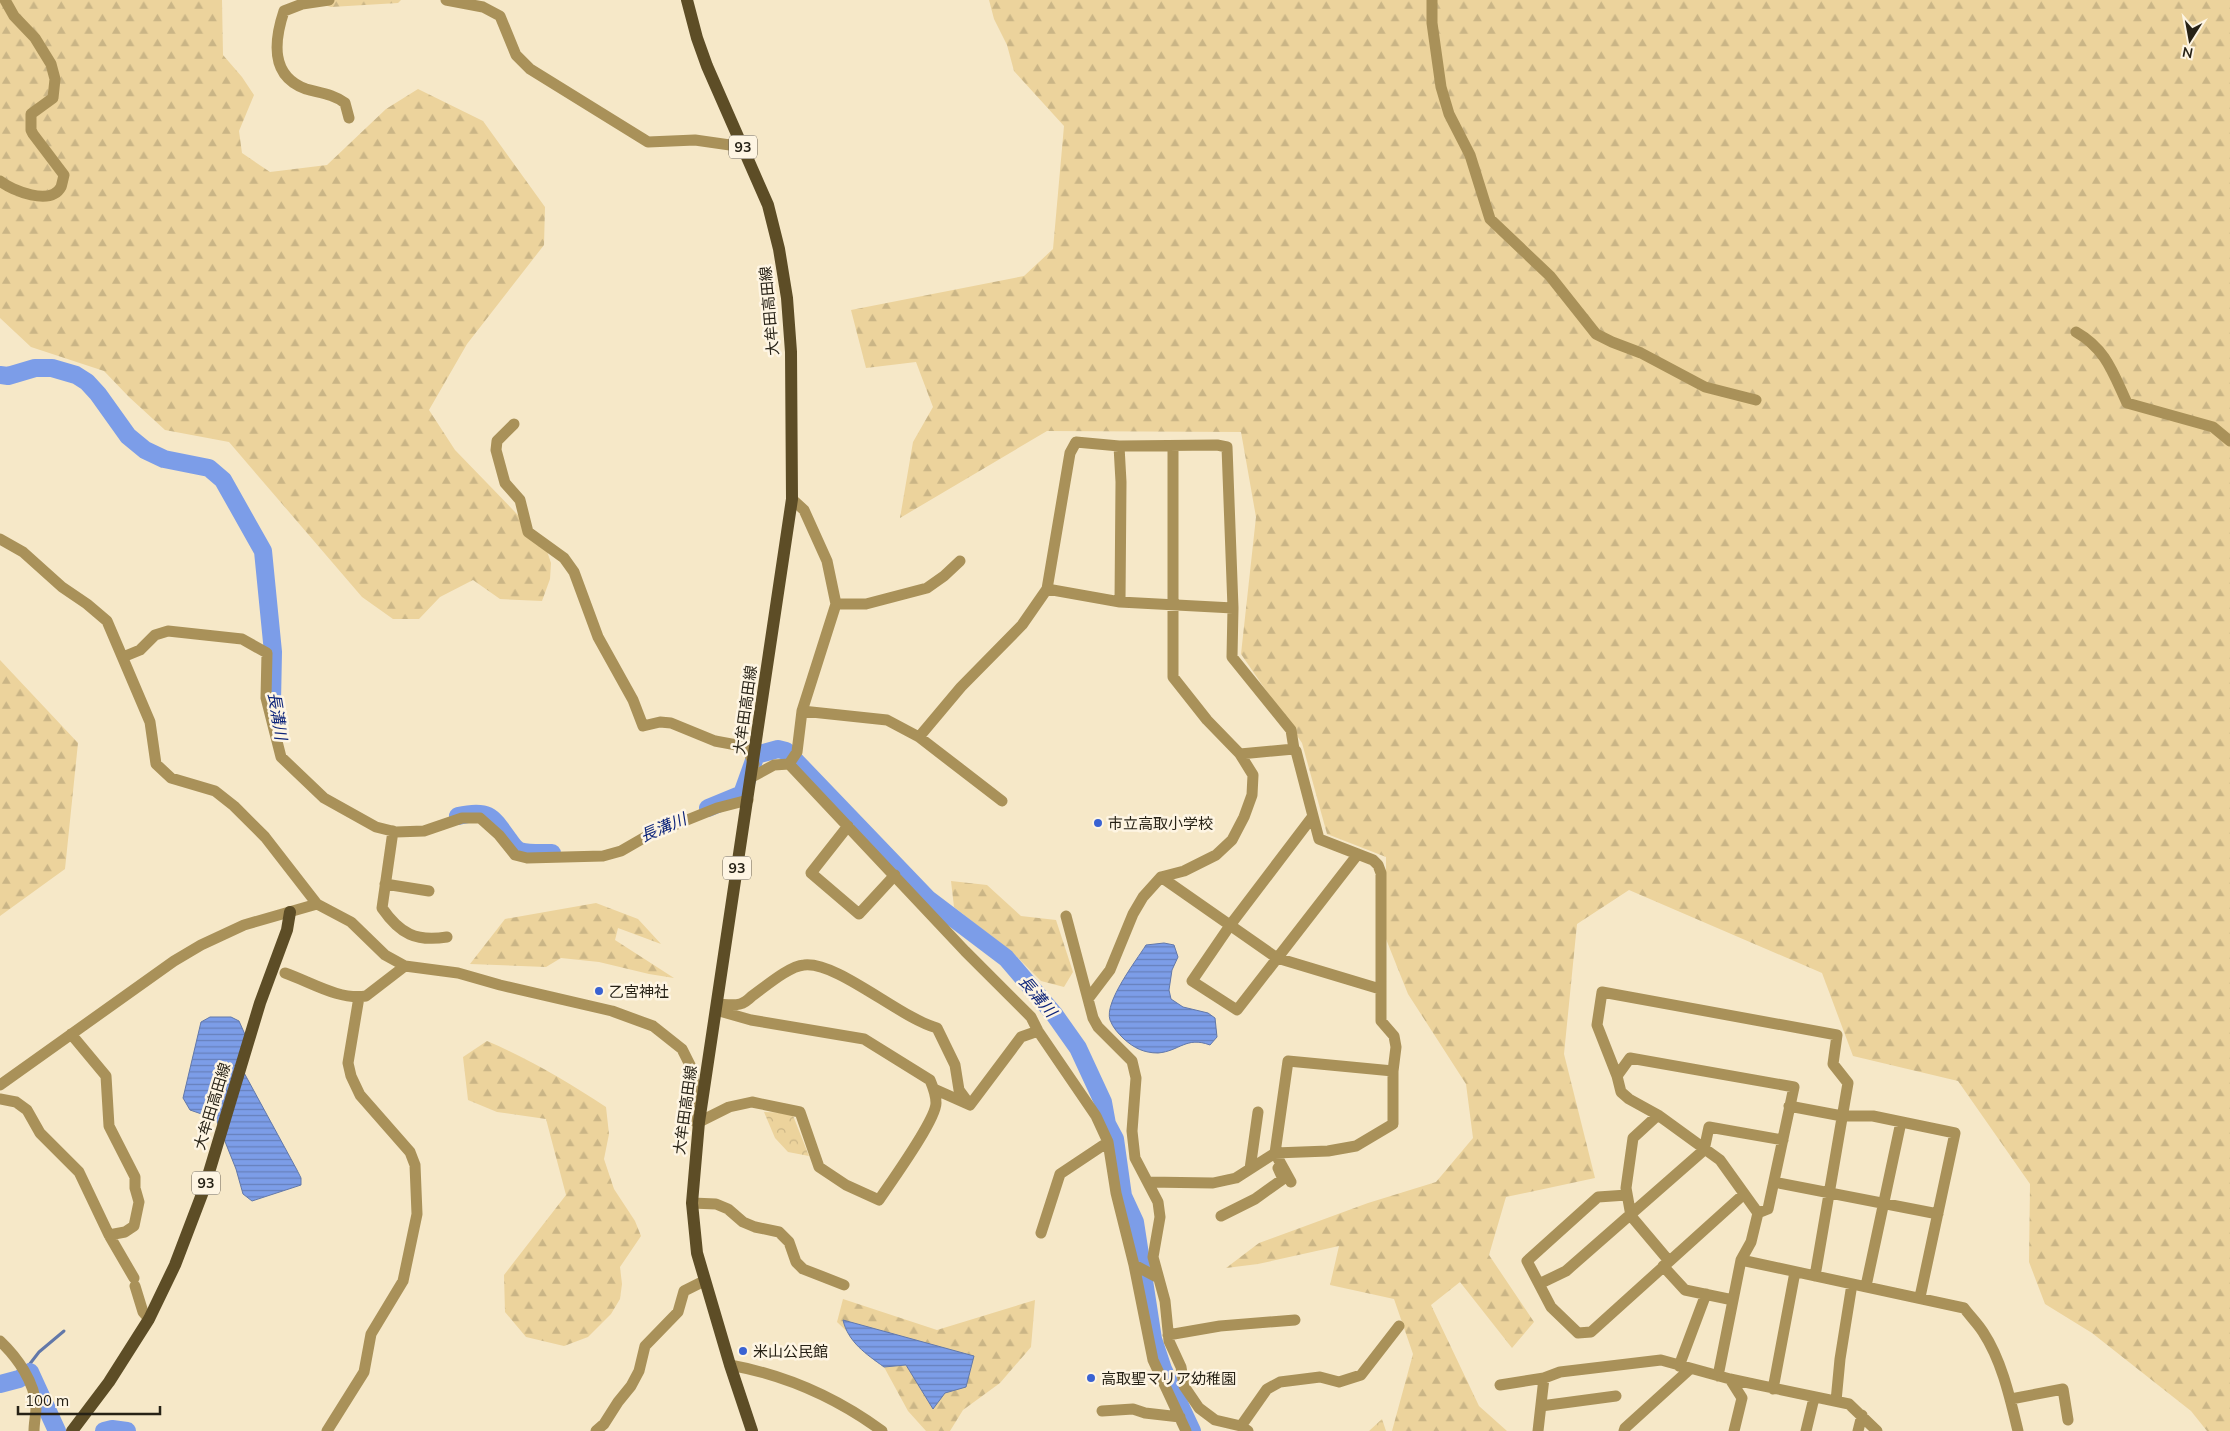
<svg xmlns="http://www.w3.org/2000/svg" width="2230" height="1431" font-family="Mulish,'Noto Sans JP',sans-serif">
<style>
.forest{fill:url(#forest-firs)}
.park{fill:url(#park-crowns)}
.water{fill:url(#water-rules);stroke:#6278a9}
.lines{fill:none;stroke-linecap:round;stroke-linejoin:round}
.stream{stroke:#6278a9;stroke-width:3}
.river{stroke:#7c9de8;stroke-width:18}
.minor{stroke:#a99159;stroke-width:11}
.major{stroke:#5d4d26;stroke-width:12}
.poi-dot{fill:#3962d2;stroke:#fef5e3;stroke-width:2}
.labels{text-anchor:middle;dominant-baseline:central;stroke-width:5;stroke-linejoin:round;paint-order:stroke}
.shield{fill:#fef5e3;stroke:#686154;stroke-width:1}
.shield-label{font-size:14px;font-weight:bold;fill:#272216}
.street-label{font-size:15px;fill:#272216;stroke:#fef5e3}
.poi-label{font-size:15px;fill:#272216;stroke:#fef5e3;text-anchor:start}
.water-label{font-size:16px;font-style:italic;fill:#0d247a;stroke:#fef5e3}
</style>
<defs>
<pattern id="forest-firs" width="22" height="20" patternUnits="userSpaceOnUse" patternTransform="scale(1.25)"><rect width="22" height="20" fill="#ecd39c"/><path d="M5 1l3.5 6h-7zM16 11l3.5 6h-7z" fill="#cab586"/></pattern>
<pattern id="park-crowns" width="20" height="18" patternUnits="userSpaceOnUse" patternTransform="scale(1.25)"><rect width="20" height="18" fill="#ecd39c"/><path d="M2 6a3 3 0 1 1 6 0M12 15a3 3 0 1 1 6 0" fill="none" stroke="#cab586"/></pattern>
<pattern id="water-rules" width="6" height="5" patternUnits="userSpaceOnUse" patternTransform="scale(1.25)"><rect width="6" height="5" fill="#7c9de8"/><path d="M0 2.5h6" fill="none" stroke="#6680bb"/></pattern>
</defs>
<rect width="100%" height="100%" fill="#f6e8c8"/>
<path class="forest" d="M0,0H222L223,55L242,77L254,95L239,131L242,153L270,172L327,165L386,109L418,89L483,121L545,207L544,245L467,344L429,410L455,450L544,542L551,563L550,579L542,601L500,599L473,580L440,597L419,619H393L362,597L229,442L165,430L129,397L104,371L31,347L0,318Z
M315,0H401L398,3L331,7L317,3Z
M989,0H2230V1431H2207L2191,1411L2092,1333L2045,1304L2029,1262L2030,1184L1958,1081L1853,1056L1822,973L1629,890L1577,924L1564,1054L1595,1178L1506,1197L1489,1255L1534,1322L1512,1348L1460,1282L1431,1305L1479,1406L1507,1431H1392L1413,1354L1394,1299L1330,1285L1339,1246L1258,1264L1226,1268L1259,1243L1368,1203L1436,1182L1473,1138L1466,1084L1408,994L1386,939V857L1327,834L1302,743L1241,654L1256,517L1241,432L1047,431L900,518L913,442L933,407L916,362L866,368L851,310L1024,276L1053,249L1064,126L1014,71L1007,45L994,19Z
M0,660L78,743L65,869L0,916Z
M951,881L987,885L1021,916L1056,920L1073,972L1064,987L1041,981L1015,955L954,907Z
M596,903L638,919L661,944L618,928L615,940L674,978L649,974L599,962L561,958L546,967L470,964L505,919Z
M487,1041C529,1059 568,1082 606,1107L609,1134L604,1159L614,1189L635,1221L641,1236L620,1267L622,1284L620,1299L611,1314L588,1337L564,1346L526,1337L505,1312L504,1275L566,1195L546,1119L497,1112L468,1100L463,1057Z
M843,1299L937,1330L1035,1300L1031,1347L1000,1383L963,1410L950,1431H926L908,1411L884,1367L837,1322Z"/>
<path class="park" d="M764,1112L792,1113L809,1156L788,1152L775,1138Z
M1382,1419L1386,1431H1369Z"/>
<path class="water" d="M1164,943L1174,945L1178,957L1172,970L1169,990L1171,999L1183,1007L1208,1013L1215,1018L1217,1037L1210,1045C1186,1036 1180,1051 1158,1053C1144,1053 1134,1048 1124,1039C1118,1033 1113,1028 1110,1020C1104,1002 1136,961 1146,945Z
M210,1017H231L239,1021L247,1039L242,1069L297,1170L301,1178V1185L252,1201L243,1194L236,1169L216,1119L190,1110L183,1098L201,1022Z
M843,1320L974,1356L966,1387L945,1393L933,1409L906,1365L884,1367C866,1354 848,1342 843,1320Z"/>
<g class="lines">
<path class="stream" d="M29,1370V1365L39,1352L64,1331"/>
<path class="river" d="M0,375L8,376L35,368H52L76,375L87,382L98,394L128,436L145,450L164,459L209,468L223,480L263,551L273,652L272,702L277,723
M708,808L742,794L756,755L778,749L786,751L928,899L1006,958L1054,1014L1078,1048L1103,1102L1107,1124L1115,1139L1123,1196L1135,1222L1153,1339L1163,1369L1192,1431
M458,816C489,809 492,816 509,840C512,844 515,849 520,851C530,854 541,853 552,853
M0,1384L19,1379L30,1372L57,1431
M104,1431L112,1429L127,1431"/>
<path class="minor" d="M329,0L302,4L284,11C274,41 270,76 306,89C320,93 333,94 345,103L349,118
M446,0L483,7L500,16L516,55L530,69L648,142L695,140L744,147
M1432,0V23L1441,87L1449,114L1470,155L1490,219L1550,276L1596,334L1612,342L1641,353L1705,387L1756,400
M0,181C12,191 51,206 61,187C62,184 63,179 64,175L33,134L31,130V114L53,98L55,79L51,64L35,38L14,16L5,0
M2076,332C2106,349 2113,373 2127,403L2213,427L2230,441
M514,424L497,441L496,450L505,483L520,500L528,532L564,558L574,572L598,637L633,700L643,726L660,722L671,723L715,741L742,746L749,753L754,764
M1119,446L1121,482L1120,602
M0,539L23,552L62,587L87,604L107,621L150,722L156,764L171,778L215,791L234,806L265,837L317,904L351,922L385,955L405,966L458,973L500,985L612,1011L653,1026L682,1049L692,1069L696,1096L694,1121L699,1122L729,1107L752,1102L800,1112L819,1167L846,1185L879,1200C891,1182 936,1120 936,1103C936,1095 933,1087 930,1080L864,1039L751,1020L716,1010
M1047,589L1120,602L1233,608
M836,604H866L927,588L944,576L960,561
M123,657L140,650L155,635L168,631L242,639L267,653L266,698L281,757L324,798L376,827L396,832L424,831L462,818H480L499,835L515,855L527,858L603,856L621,851L647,836L717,808L748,800
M802,711L887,720L919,737L1002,801
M919,737L961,687L1022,625L1047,589L1070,453L1076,442L1119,446L1217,445L1227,447L1233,608L1232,657L1291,730L1294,749L1296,751L1319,839L1373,860L1378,865L1381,873V1021L1394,1036L1396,1047L1393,1071V1124L1356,1146L1328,1151L1275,1153L1236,1178L1213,1183L1148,1182
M1240,754L1294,749
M789,764L965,951L1031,1017L1038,1031L1096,1116L1108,1142L1116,1193L1134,1265L1157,1277
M789,764L797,752L802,711L836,604L827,561L804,510L792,499
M752,777L774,765L789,764
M1313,816L1231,924L1192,981L1237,1010L1358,854
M848,826L811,873L859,914L895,875
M393,831L382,908C400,934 416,942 447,937
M1161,877L1277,958L1380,989
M385,884L429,891
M1066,916L1093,1018L1098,1027L1132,1061L1136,1078L1132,1131L1135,1158L1158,1202L1160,1217L1153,1257L1165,1301L1169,1341L1181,1367L1184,1386L1199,1408L1215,1420L1241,1426L1248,1431
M285,973C311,982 338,1000 366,996L405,966
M1088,999L1110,970L1133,914L1143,897L1161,877L1184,871L1216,855L1232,840L1244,817L1252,795L1253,775L1240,754L1207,720L1173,677V446
M717,1004C723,1004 733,1006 740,1004C744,1003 749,999 752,996C765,987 789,966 804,965C837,961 900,1018 937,1028L955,1065L959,1090L970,1105
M71,1034L106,1076L109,1126L135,1177V1188L139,1202L134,1226L125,1232L109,1235
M1617,1076L1630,1058L1794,1087L1768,1209L1758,1213
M0,1085L174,961L201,945L244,925L317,904
M934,1089L970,1105L1021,1037L1038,1031
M0,1099L16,1102L27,1110L40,1133L79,1172L109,1235L134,1278
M1789,1106L1842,1116H1873L1955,1133L1920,1297
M1658,1115L1633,1138L1626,1188L1631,1216L1669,1261
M1250,1169L1258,1112
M1291,1182L1275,1153L1288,1061L1393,1071
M1774,1182L1938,1214
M1627,1195L1598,1197L1527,1261L1551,1307L1578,1333L1591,1332L1744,1194
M692,1203L716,1204L728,1209L743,1222L755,1227L779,1232L789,1242L796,1262L803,1269L844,1285
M1221,1216L1255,1199L1283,1179L1278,1168
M1041,1233L1060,1174L1108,1142
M1741,1260L1964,1308C1970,1316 1978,1324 1983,1332C2002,1361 2010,1398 2018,1431
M1134,1265L1153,1360L1186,1431
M1663,1266L1685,1290L1733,1300
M1539,1284L1566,1271L1704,1150L1709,1127L1783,1140
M135,1286L143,1312L149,1319
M1866,1286L1901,1122
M1168,1335L1220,1326L1295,1320
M0,1341C17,1357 35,1382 36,1407C36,1415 34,1423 34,1431
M730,1365C785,1375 837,1398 882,1431
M1679,1366L1706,1294
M1718,1376L1741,1260L1751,1242L1758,1213L1720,1160L1658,1115L1629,1099L1621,1092L1617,1076L1597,1025L1602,992L1837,1035L1833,1064L1848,1083L1815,1276
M1730,1379L1742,1398L1734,1431
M1500,1385L1544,1378L1560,1372L1661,1360L1730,1379L1849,1404L1877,1431
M1773,1389L1795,1272
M2011,1399L2063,1389L2068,1420
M1836,1401L1840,1359L1852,1284
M1541,1406L1616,1396
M1102,1411L1133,1409L1145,1413L1180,1417
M1241,1426L1267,1389L1280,1382L1320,1377L1339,1382L1361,1375L1399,1326
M327,1431L364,1372L371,1334L403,1281L417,1214L415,1165L410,1152L360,1095L351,1076L348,1063L359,997
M596,1431L604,1424L618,1402L631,1386L639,1371L645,1346L678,1312L684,1291L704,1281
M1538,1431L1544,1378
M1624,1431L1625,1428L1690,1369
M1806,1431L1814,1398
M1858,1431L1862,1415"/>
<path class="major" d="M687,0L697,38L707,66L768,205L779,249L787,298L791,352L792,499L699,1122L692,1203L697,1253L730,1365L752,1431
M72,1431L109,1382L149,1319L175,1265L204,1189L260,1003L287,930L290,912"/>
</g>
<g class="poi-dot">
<circle cx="1098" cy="823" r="5"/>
<circle cx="599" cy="991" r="5"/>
<circle cx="743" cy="1351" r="5"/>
<circle cx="1091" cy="1378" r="5"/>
</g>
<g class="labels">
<g class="shield">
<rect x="729" y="135.5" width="28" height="23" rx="4"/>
<rect x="723" y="856.5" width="28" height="23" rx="4"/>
<rect x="192" y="1171.5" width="28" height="23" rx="4"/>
</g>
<g class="shield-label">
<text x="743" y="147">93</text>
<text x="737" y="868">93</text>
<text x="206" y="1183">93</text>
</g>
<g class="street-label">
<text transform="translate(769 311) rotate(-95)">大牟田高田線</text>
<text transform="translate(745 710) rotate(-82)">大牟田高田線</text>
<text transform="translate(212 1106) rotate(-73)">大牟田高田線</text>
<text transform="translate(685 1110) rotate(-82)">大牟田高田線</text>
</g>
<g class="poi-label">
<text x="1108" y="823">市立高取小学校</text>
<text x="609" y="991">乙宮神社</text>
<text x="753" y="1351">米山公民館</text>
<text x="1101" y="1378">高取聖マリア幼稚園</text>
</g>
<g class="water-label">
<text transform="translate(278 716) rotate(81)">長溝川</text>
<text transform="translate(663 827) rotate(-23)">長溝川</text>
<text transform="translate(1038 996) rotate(50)">長溝川</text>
</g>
</g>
<g transform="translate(2190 40) rotate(191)" stroke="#fef5e3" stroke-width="4" paint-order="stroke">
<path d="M0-4L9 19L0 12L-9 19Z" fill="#272216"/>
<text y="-8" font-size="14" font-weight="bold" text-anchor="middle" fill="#272216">N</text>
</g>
<path d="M18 1406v8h142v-8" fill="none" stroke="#272216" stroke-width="2.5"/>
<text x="25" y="1406" font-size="15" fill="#272216" stroke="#fef5e3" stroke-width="4" paint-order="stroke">100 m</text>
</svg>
